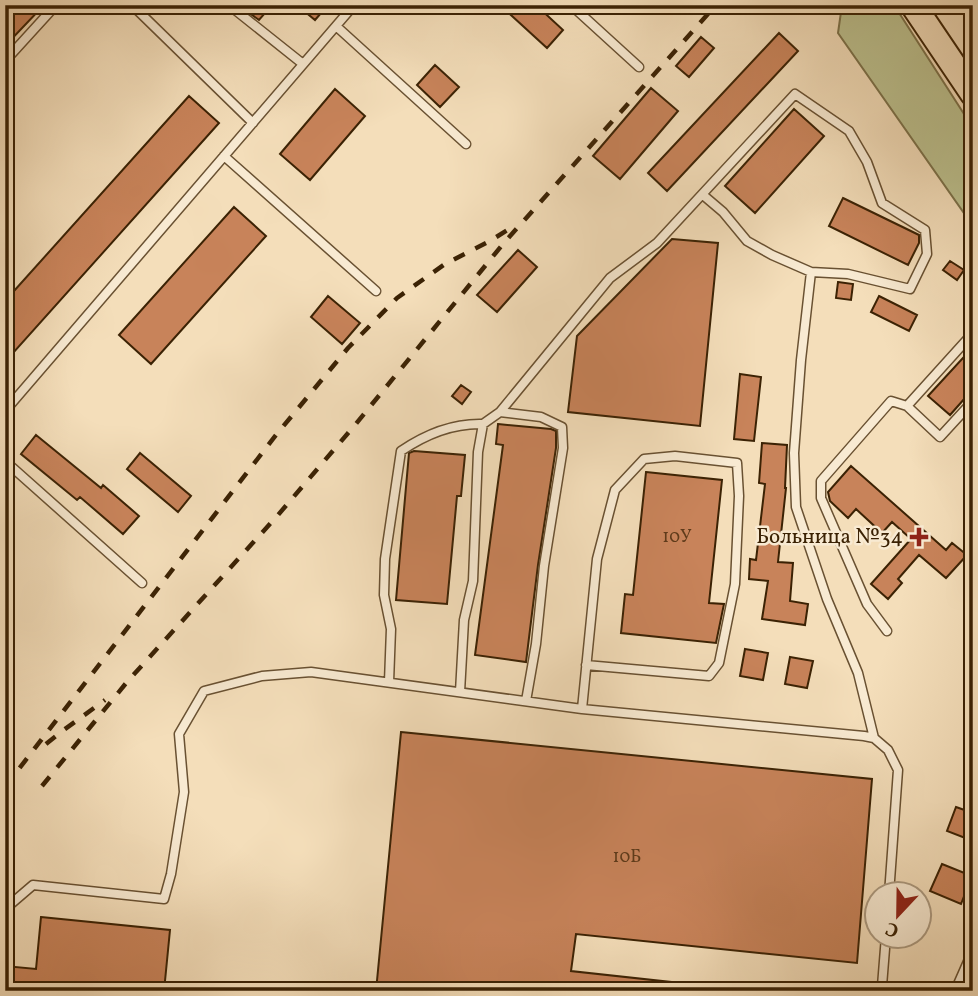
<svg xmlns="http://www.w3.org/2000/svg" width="978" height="996" font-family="Vollkorn,serif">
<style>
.green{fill:#bcc18f;stroke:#7c724a;stroke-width:2}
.building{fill:#c8835a;stroke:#3b2204;stroke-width:2}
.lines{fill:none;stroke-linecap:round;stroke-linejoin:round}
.lane-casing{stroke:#695132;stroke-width:11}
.primary-casing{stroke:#3b2204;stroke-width:28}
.lane{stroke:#f8ead2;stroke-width:8}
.primary{stroke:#f4deba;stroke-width:24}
.rail{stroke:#3b2204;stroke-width:4.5;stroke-dasharray:12 12;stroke-linecap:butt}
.poi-dot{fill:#8f2418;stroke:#f8ead2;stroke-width:2.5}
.labels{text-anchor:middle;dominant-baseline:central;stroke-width:5;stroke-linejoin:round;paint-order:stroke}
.number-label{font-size:18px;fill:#5e3a1a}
.poi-label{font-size:21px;fill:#3b2204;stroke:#f8ead2;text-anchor:end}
</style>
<rect width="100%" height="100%" fill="#f4deba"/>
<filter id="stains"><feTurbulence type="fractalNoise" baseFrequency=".00286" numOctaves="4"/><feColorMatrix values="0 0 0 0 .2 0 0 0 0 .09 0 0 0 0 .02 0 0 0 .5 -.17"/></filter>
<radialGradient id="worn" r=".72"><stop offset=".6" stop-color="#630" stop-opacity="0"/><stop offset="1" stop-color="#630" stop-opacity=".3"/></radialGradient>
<path class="green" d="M842,5H894L973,128V226L838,33Z"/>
<path class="building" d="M5,5H44L5,46Z
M254,5H272L259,20L248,12Z
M297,5H328L315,20Z
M500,5H536L563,30L547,48Z
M779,33L798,51L667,191L648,173Z
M701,37L714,48L689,77L676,66Z
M435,65L459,87L440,107L417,85Z
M651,88L678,111L620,179L593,156Z
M335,89L365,116L310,180L280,154Z
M189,96L219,123L5,362V301Z
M794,109L824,136L755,213L725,186Z
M843,198L919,235V243L908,265L829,226Z
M234,207L266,236L151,364L119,335Z
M672,239L718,243L700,426L568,412L577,336Z
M518,250L537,267L497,312L477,295Z
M950,261L964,270L957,280L943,270Z
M838,282L853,284L851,300L836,298Z
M328,296L360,323L342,344L311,317Z
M879,296L917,315L909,331L871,312Z
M973,347V389L950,415L928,396Z
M740,374L761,377L754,441L734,439Z
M461,385L471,392L462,404L452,396Z
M498,424L551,429L556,431V448L538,565L526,662L475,655L503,445L496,444Z
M36,435L101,488L103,485L139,516L123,534L80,497L77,500L21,454Z
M762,443L787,445L785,488H786L778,562L793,563L790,601L808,604L805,625L762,619L768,581L749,579L750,559L756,560L765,484L759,483Z
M414,451L465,455L461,496H457L447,604L396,600L409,453Z
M140,453L191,496L178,512L127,469Z
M851,466L946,550L952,543L967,555L946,578L919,555L898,579L902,583L888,599L871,584L911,539L892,522L882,533L856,509L848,518L830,501L828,492Z
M646,472L722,480L709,603L724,604L716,643L621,633L625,594L633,595Z
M745,649L768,653L763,680L740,676Z
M790,657L813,661L807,688L785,684Z
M401,732L872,779L857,963L576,934L571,971L680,983V991H376Z
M956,807L973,813V841L947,831Z
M942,864L972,876L961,904L930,891Z
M41,917L170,930L164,991H5V966L36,969Z"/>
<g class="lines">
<g class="lane-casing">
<path id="lane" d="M132,5L253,123
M229,5L303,64
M571,5L639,67
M336,26L466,144
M5,61L56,5
M224,156L376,291
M811,272L801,360L794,453L796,507L827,599L858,673L874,738
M973,333L907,406L940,437L973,401
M5,411L354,5
M5,461L142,583
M887,631L867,604L821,498V481L891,401L907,406
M389,682L391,629L384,595L385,559L401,451C426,434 453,423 483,424
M460,692L464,620L473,581L478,452L483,424L500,412
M526,701L536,644L544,566L563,448L562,427L541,417L500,412L610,278L657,243L795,94L849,131L867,162L882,203L925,230L927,254L910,289L848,274L811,272L772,255L747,241L723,212L703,195
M582,709L597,559L615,490L644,459L675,456L737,463L739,496L735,584L719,663L709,676L586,665
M5,909L33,885L164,899L171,874L184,792L179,734L204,691L262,676L311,672L582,709L864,736L874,738L888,750L898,770L889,894
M886,936L882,986L887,991
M955,991L973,950"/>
</g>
<g class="primary-casing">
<path id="primary" d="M913,5L973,94"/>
</g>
<use href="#lane" class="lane"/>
<use href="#primary" class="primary"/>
<path class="rail" d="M46,744L61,732L105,700
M42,786L127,682L278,515L355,425L503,244L716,5
M5,787L276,435L348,348L397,298L445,264L490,241L509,229"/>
</g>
<path class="poi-dot" d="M915.5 526.5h7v7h7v7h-7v7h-7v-7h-7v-7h7z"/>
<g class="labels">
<g class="number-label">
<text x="677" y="537">10У</text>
<text x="627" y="857">10Б</text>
</g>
<g class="poi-label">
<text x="903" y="537">Больница №34</text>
</g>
</g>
<rect width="978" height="996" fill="none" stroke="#f4deba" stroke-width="28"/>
<rect x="7" y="7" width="964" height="982" fill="none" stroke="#3b2204" stroke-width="3.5"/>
<rect x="14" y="14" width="950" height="968" fill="none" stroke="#3b2204" stroke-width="2"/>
<g transform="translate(898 915) rotate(202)"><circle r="33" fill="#f8ead2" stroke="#ac9a80" stroke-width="2"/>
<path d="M0-5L12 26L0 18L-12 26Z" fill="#8f2418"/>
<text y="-10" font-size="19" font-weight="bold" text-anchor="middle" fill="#3b2204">С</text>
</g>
<rect width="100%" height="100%" filter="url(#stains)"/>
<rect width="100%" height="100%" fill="url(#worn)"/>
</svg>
